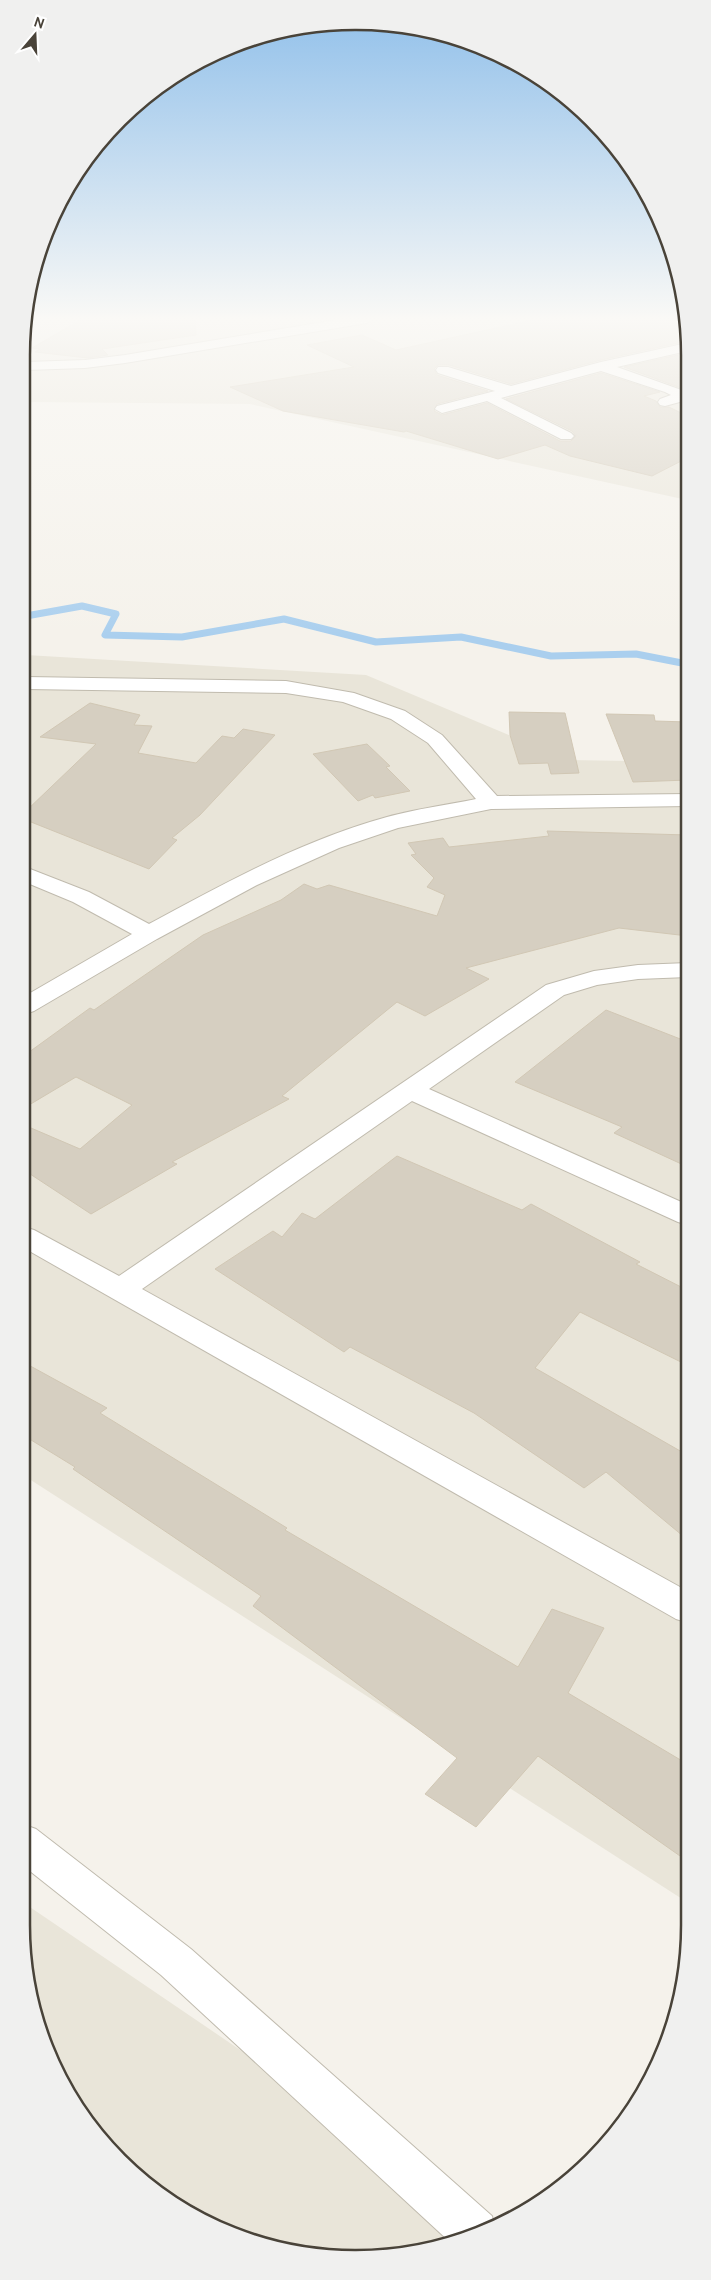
<svg xmlns="http://www.w3.org/2000/svg" width="711" height="2280" font-family="Cabin,sans-serif">
<style>
.residential{fill:#e9e5d9}
.lines{fill:none;stroke-linecap:round;stroke-linejoin:round}
.stream{stroke:#aacfee;stroke-width:7}
.building{fill:#d6cfc1;stroke:#d1c7b4}
.minor-casing{stroke:#c0bbae;stroke-width:2}
.minor{fill:#fff;fill-rule:evenodd}
.rim{fill:none;stroke:#494339;stroke-width:2.5}
</style>
<rect width="100%" height="100%" fill="#f5f2eb"/>
<path class="residential" d="M28,319H687V500L250,404L27,402Z
M26,655L366,675L568,760L688,762L690,1904L23,1475Z
M21,1901L495,2223L442,2247L377,2258L312,2256L207,2224L152,2190L104,2145L47,2052L28,1989L21,1925Z"/>
<g class="lines">
<path class="stream" d="M26,616L82,606L116,614L105,635L182,637L284,619L376,642L461,637L551,656L636,654L687,664"/>
</g>
<path class="building" d="M82,319H195L196,335L102,349L108,355L88,358L35,352L40,349L32,348Z
M537,319H687V341L601,360L511,384L449,365H438L434,369L437,375L488,391L437,404L434,411L442,415L487,403L560,441H571L576,436L572,431L506,399L601,373L660,392L644,396L656,401L660,407H669L687,416V458L652,476L570,456L545,445L498,459L406,431L404,432L283,411L230,387L354,367L307,345L362,335L396,350Z
M687,353V387L681,388L624,367Z
M90,703L140,715L134,725L152,726L138,753L196,763L222,736L234,738L243,729L275,735L200,815L172,838L177,840L149,869L26,820V811L96,744L40,737Z
M509,712L565,713L579,773L551,774L548,763L519,764L510,735Z
M606,714L654,715L655,721L688,722V780L633,782Z
M367,744L390,766L386,767L410,791L375,798L373,795L358,801L313,754Z
M547,831L688,835V936L619,928L466,968L489,979L425,1016L397,1002L282,1096L289,1099L172,1162L177,1164L91,1214L24,1170V1125L80,1149L132,1105L76,1077L24,1108L25,1055L90,1008L94,1010L203,935L281,900L304,884L317,889L329,885L437,916L445,895L427,887L434,878L411,855L416,854L408,843L443,838L449,847L549,836Z
M606,1010L688,1042V1167L614,1133L622,1127L515,1082Z
M397,1156L522,1210L531,1204L640,1262L636,1264L689,1291V1366L580,1312L535,1368L689,1456V1541L606,1472L584,1488L474,1413L350,1347L344,1352L215,1269L273,1231L282,1237L302,1213L315,1219Z
M23,1362L107,1408L100,1413L287,1528L285,1530L518,1667L552,1609L604,1628L568,1693L689,1765L690,1863L538,1756L476,1827L425,1794L457,1758L253,1606L261,1596L73,1469L75,1467L23,1435Z"/>
<g class="lines">
<g class="minor-casing">
<path id="minor" d="M342,319H373L367,323L125,363L85,368L27,370V362L85,360L125,355Z
M687,343V351L617,367L687,392V400L665,406L660,405L658,402L660,399L671,395L665,392L601,371L501,398L571,433L574,436L571,439H561L487,401L442,413L435,409L437,406L495,391L438,373L436,370L438,367H448L511,386L601,362Z
M26,677L286,681L354,693L405,711L442,735L497,796L688,794V806L491,809L398,828L339,848L257,885L157,939L34,1011L25,1014V996L132,934L73,902L25,882V867L89,892L149,924C225,883 303,840 387,817C416,809 447,805 476,799L428,743L391,719L343,702L286,693L26,689Z
M688,963V977L638,979L597,985L564,995L429,1089L688,1205V1225L678,1222L412,1101L142,1289L689,1592V1623L676,1619L24,1248V1227L34,1230L119,1276L546,985L594,971L638,965Z
M22,1824L36,1829L191,1949L492,2216L494,2224L451,2243L161,1975L21,1864Z"/>
</g>
<use href="#minor" class="minor"/>
</g>
<linearGradient id="sky" x2="0" y2="1"><stop stop-color="#8fbfea"/><stop offset="0.5" stop-color="#faf9f6"/><stop offset="1" stop-color="#faf9f6" stop-opacity="0"/></linearGradient>
<rect width="711" height="638" fill="url(#sky)"/>
<path d="M0 0H711V2280H0ZM355 30H356A325 325 0 0 1 681 355V1925A325 325 0 0 1 356 2250H355A325 325 0 0 1 30 1925V355A325 325 0 0 1 355 30Z" fill="#f0f0ef" fill-rule="evenodd"/>
<path class="rim" d="M355 30H356A325 325 0 0 1 681 355V1925A325 325 0 0 1 356 2250H355A325 325 0 0 1 30 1925V355A325 325 0 0 1 355 30Z"/>
<g transform="translate(35 35) rotate(19)" stroke="#ffffff" stroke-width="4" paint-order="stroke">
<path d="M0-4L9 19L0 12L-9 19Z" fill="#494339"/>
<text y="-8" font-size="14" font-weight="bold" text-anchor="middle" fill="#494339">N</text>
</g>
</svg>
